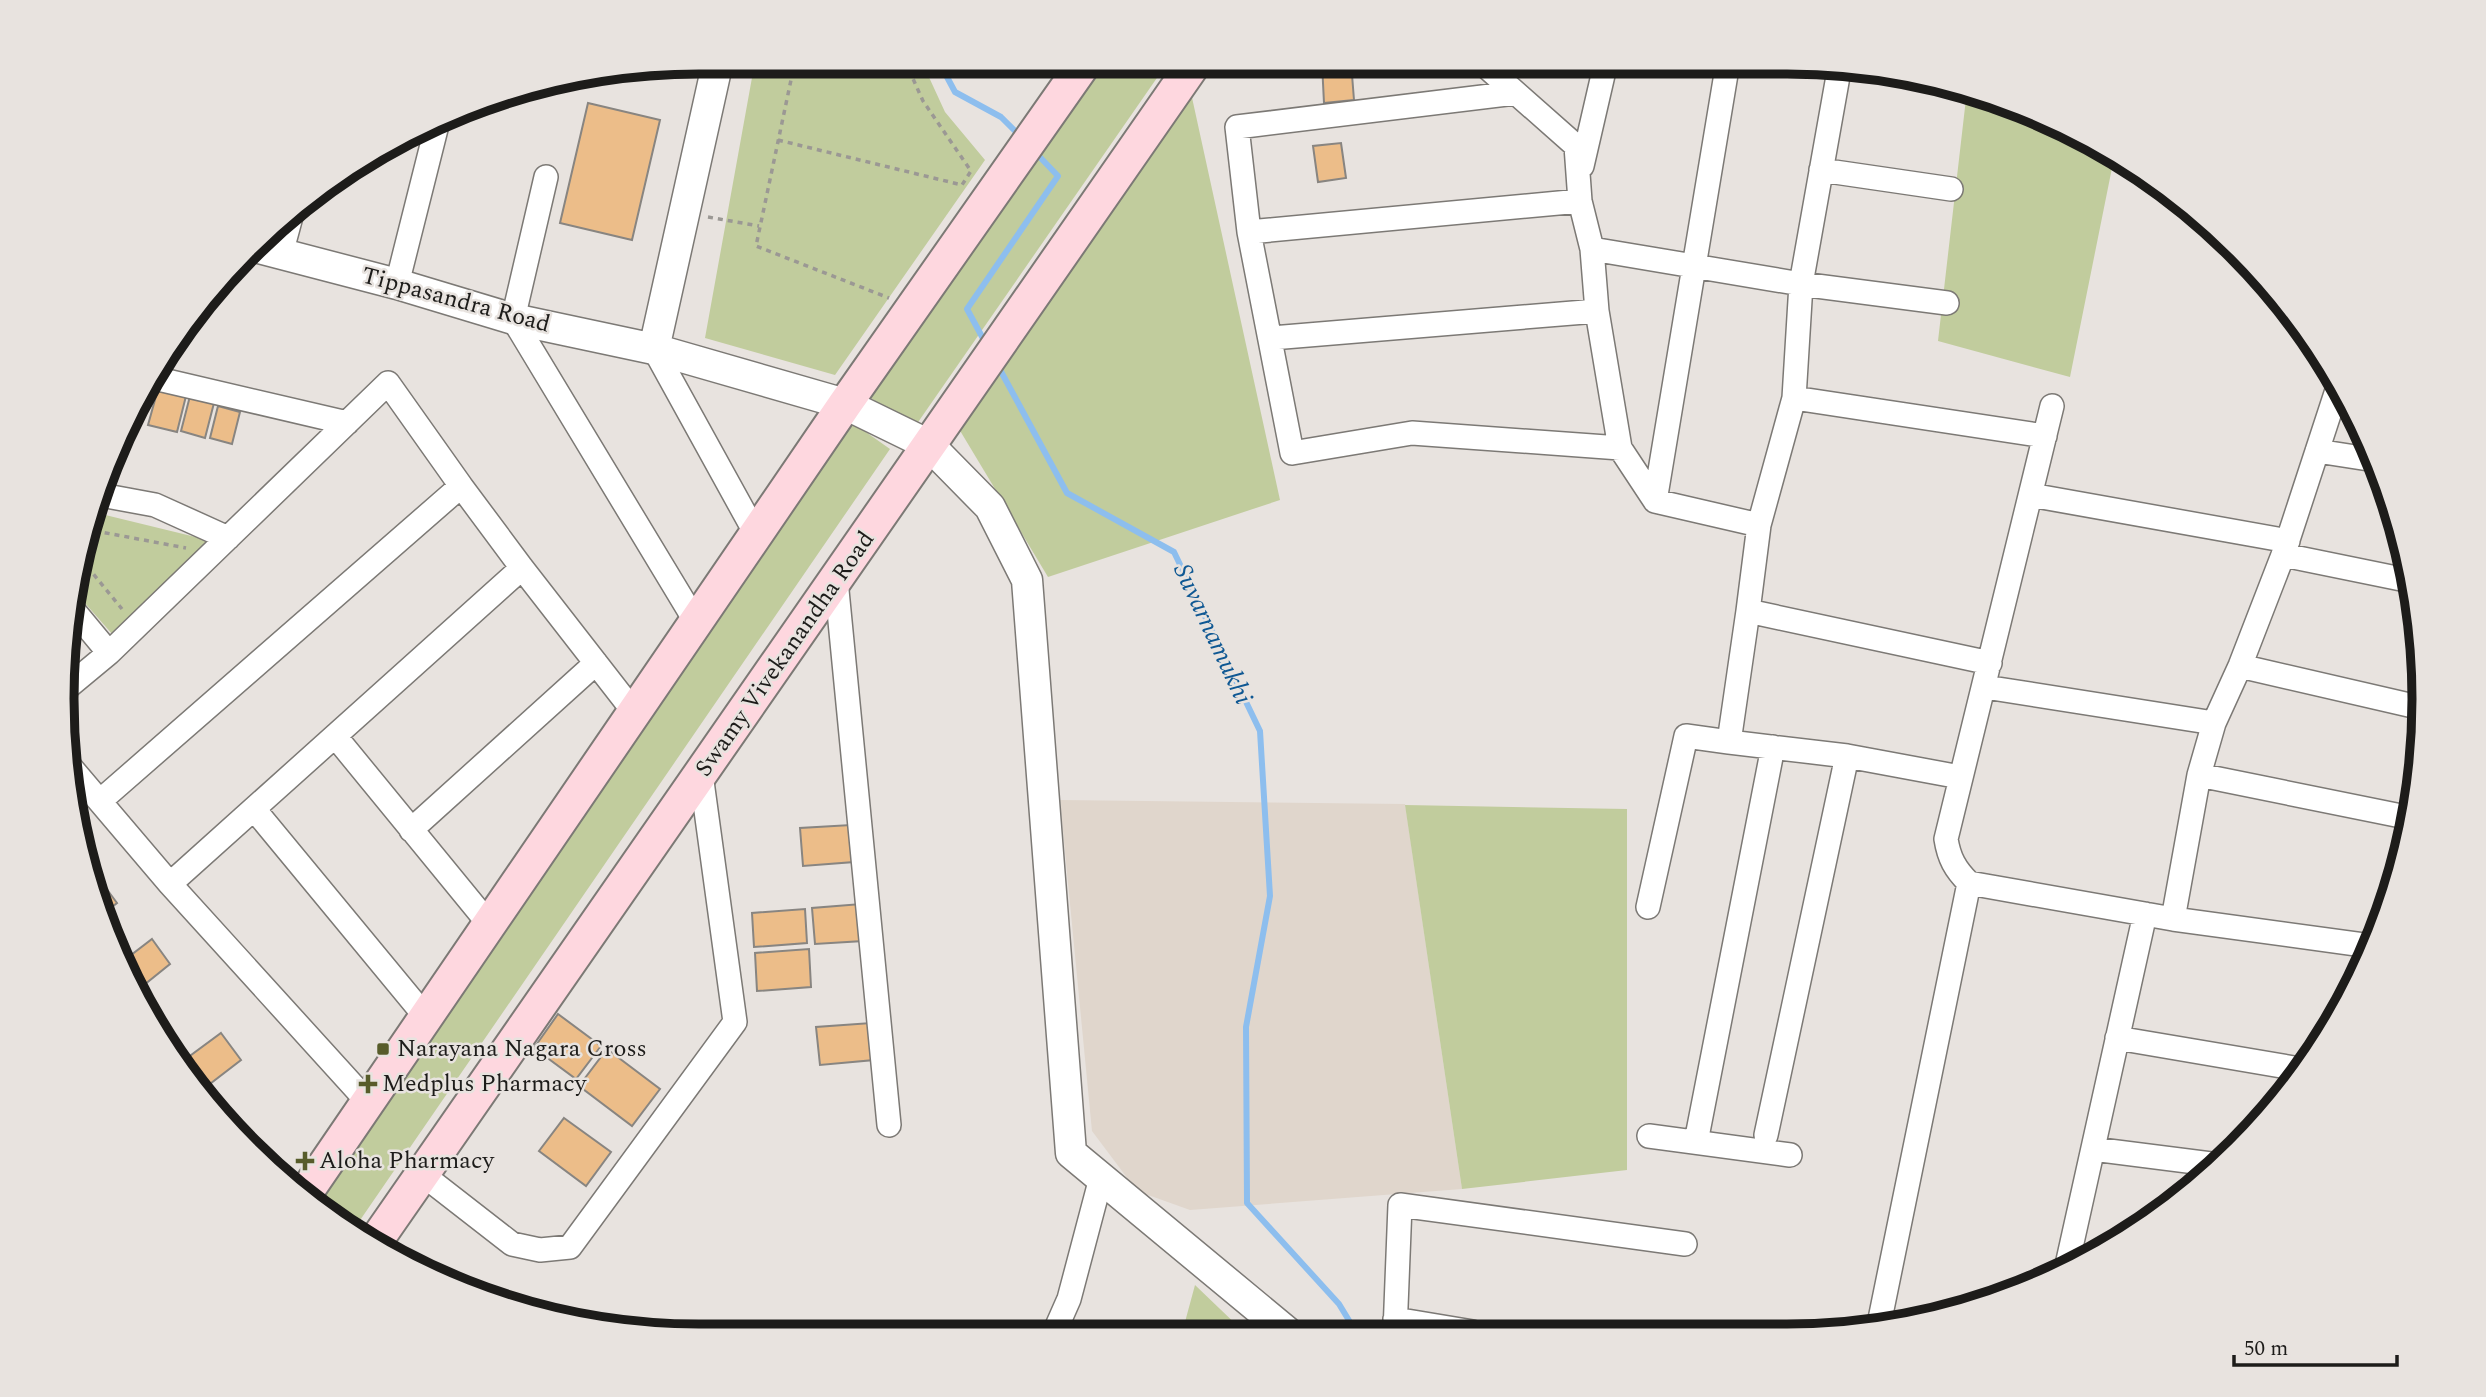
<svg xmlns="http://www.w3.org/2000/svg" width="2486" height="1397" font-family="Spectral,serif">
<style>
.built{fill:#e0d6cc}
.green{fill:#c1cc9d}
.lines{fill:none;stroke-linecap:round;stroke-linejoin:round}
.stream{stroke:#8dbeee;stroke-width:6}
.building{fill:#ecbd89;stroke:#888581;stroke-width:2}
.minor-casing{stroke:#7c7975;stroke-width:26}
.tertiary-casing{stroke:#7c7975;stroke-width:33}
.secondary-casing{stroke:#7c7975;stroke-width:37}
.path{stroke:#9b9894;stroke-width:3.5;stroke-dasharray:5 5;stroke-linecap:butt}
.minor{stroke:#fff;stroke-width:23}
.tertiary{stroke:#fff;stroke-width:30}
.secondary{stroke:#fed7df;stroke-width:33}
.poi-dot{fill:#575c2a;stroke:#e8e3df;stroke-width:2.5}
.labels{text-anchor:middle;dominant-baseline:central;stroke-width:5;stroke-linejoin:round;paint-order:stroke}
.street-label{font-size:24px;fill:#1d1c1a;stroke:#e8e3df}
.poi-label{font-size:24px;fill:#1d1c1a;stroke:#e8e3df;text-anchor:start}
.water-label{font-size:26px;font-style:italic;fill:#0f5893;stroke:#e8e3df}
.rim{fill:none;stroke:#1d1c1a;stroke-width:9}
</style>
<rect width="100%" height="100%" fill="#e8e3df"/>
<path class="built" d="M1060,800L1405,804L1462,1189L1190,1210L1137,1191L1092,1131Z"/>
<path class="green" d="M755,61L922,62L945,112L985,160L835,375L705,338Z
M1104,62H1168L914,428L871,398Z
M1967,90L1992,95L2115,153L2070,377L1938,341Z
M1191,93L1280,500L1048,577L956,424Z
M853,423L890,449L354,1229L319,1200Z
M93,512L212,541L113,635L77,594L83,533Z
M1405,805L1627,809V1170L1462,1189Z
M1195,1285L1244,1332L1182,1333Z"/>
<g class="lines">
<path class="stream" d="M939,62L955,92L1001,117L1020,136
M986,344L967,309L1058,176L1035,152
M998,366L1067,493L1174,552L1260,731L1270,896L1246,1027L1247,1203L1339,1304L1356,1332"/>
</g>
<path class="building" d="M1351,62L1354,100L1324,103L1322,63Z
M588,103L660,120L632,240L560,223Z
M1341,143L1346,178L1318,182L1313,146Z
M158,389L186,396L177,432L148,425Z
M190,396L214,403L205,438L181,431Z
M218,406L240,412L232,444L210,438Z
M851,825L854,862L803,866L800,828Z
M97,876L117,903L103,914L95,878Z
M861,904L863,941L815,944L812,908Z
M805,909L807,943L754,947L752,913Z
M109,918L128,945L117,953L110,942L105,921Z
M152,939L170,964L139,989L122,962Z
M809,949L811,987L757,991L755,953Z
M558,1014L601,1046L576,1079L534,1048Z
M871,1023L874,1060L820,1065L816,1027Z
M221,1033L241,1060L202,1090L183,1061Z
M607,1049L660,1089L632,1126L579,1086Z
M564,1118L611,1152L586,1186L539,1151Z"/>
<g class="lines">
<g class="minor-casing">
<path id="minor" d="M1481,62L1576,146L1580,201L1592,249L1597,311L1620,448L1655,501L1759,525L1794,398L1801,284L1840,65
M1515,93L1237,127L1249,232L1292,453L1412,433L1620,448
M1582,166L1606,62
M1821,170L1951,189
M546,177L513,319L696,622
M1249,232L1580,201
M1592,249L1801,284L1947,303
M281,254L292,213
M397,284L437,125
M1272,338L1597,311
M654,349L756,534
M154,378L347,423
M1794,398L2045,436
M2052,406L1946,839C1949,858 1955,869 1969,883L2173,919L2371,946
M2317,451L2375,460
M101,495L155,505L228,538
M2031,495L2288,541
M1655,501L1728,62
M1759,525L1748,611L1990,663
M2283,555L2411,581
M836,580L889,1125
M1748,611L1729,742L1847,756L1960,777
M75,612L109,653
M2240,666L2422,708
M68,687L109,653L388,383L461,486
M1985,687L2214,723
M335,736L489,924
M68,764L170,884L367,1101
M2199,775L2411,818
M100,801L461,486L522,568
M254,809L425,1016
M411,830L596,663
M170,884L522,568L634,712
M1648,907L1686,736L1729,742
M2173,919L2199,775L2214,723L2240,666L2283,555L2339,384
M2117,1038L2300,1069
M1766,1135L1847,756
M1649,1136L1790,1155
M1696,1142L1773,747
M2093,1149L2219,1165
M422,1174L512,1244L540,1250L570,1247L735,1022L701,774
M2067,1265L2145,914
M1395,1319L1473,1332
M1878,1329L1969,883
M1395,1332L1400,1205L1685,1244
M1054,1333L1069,1299L1101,1178"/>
</g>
<g class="tertiary-casing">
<path id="tertiary" d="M259,248L397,284L513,319L654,349L845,404L929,445L990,507L1027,580L1071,1153L1287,1332
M654,349L718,61"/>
</g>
<g class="secondary-casing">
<path id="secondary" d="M307,1191L845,404L1085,62
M373,1245L1195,62"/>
</g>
<path class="path" d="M795,61L756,246L889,298
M905,61L923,101L971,171L960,188
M778,140L962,185
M708,217L759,226
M85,529L186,548
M81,559L122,609"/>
<use href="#minor" class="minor"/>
<use href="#tertiary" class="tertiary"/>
<use href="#secondary" class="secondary"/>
</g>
<g class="poi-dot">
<rect x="376" y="1042" width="14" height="14" rx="3.5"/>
<path d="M364.5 1073.5h7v7h7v7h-7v7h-7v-7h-7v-7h7z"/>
<path d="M301.5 1150.5h7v7h7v7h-7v7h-7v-7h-7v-7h7z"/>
</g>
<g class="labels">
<g class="street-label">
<text transform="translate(456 300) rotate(15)">Tippasandra Road</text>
<text transform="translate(785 654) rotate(-55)">Swamy Vivekanandha Road</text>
</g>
<g class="poi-label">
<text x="397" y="1049">Narayana Nagara Cross</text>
<text x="382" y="1084">Medplus Pharmacy</text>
<text x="319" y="1161">Aloha Pharmacy</text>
</g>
<g class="water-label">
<text transform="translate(1213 634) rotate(65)">Suvarnamukhi</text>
</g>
</g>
<path d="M0 0H2486V1397H0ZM699 74H1787A625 625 0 0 1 2412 699V699A625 625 0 0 1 1787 1324H699A625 625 0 0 1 74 699V699A625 625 0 0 1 699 74Z" fill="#e8e3df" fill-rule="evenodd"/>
<path class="rim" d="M699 74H1787A625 625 0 0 1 2412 699V699A625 625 0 0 1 1787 1324H699A625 625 0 0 1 74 699V699A625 625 0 0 1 699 74Z"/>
<path d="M2234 1355v10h163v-10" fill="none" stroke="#1d1c1a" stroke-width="3.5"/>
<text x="2244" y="1355" font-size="21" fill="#1d1c1a" stroke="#e8e3df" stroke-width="5" paint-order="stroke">50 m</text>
</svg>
